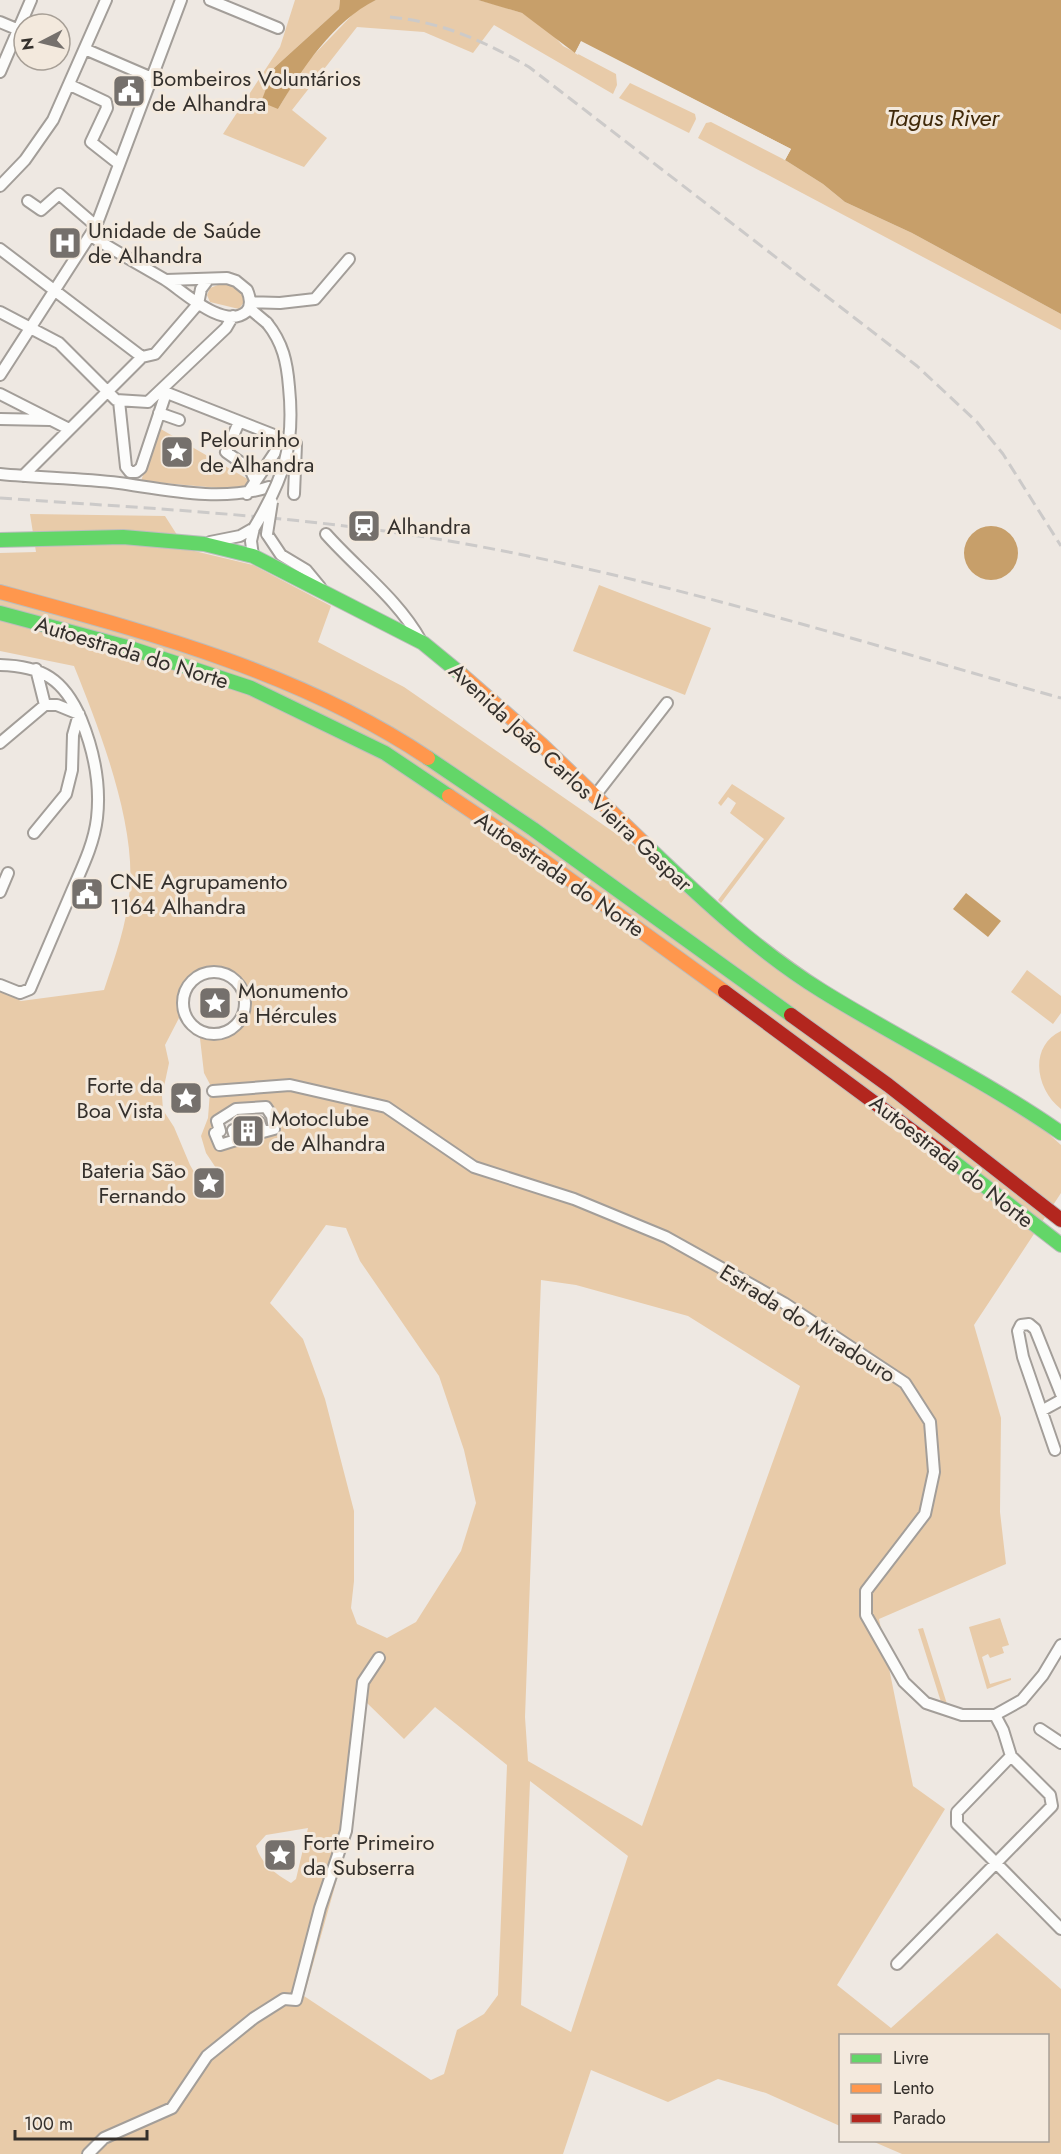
<svg xmlns="http://www.w3.org/2000/svg" width="1061" height="2154" font-family="Jost,sans-serif">
<style>
.green{fill:#e8cba9;fill-rule:evenodd}
.water{fill:#c79f6a}
.pier{fill:#eee8e2}
.lines{fill:none;stroke-linecap:round;stroke-linejoin:round}
.street-casing{stroke:#a39e99;stroke-width:14}
.fast-casing{stroke:#bbbdbd;stroke-width:16}
.slow-casing{stroke:#bbbdbd;stroke-width:16}
.jam-casing{stroke:#bbbdbd;stroke-width:16}
.street{stroke:#fcfcfb;stroke-width:10}
.fast{stroke:#63d668;stroke-width:14}
.slow{stroke:#ff974d;stroke-width:14}
.jam{stroke:#b3261e;stroke-width:14}
.rail{stroke:#cccac9;stroke-width:3;stroke-dasharray:12 6;stroke-linecap:butt}
.street-bridge-casing{stroke:#a39e99;stroke-width:14;stroke-linecap:butt}
.street-bridge{stroke:#fcfcfb;stroke-width:10}
.labels{text-anchor:middle;dominant-baseline:central;stroke-width:6;stroke-linejoin:round;paint-order:stroke}
.poi-label{font-size:22px;fill:#34302c;stroke:#f3e9dd;text-anchor:start}
.street-label{font-size:22px;fill:#34302c;stroke:#f3e9dd}
.water-label{font-size:24px;font-style:italic;fill:#402909;stroke:#f3e9dd}
</style>
<rect width="100%" height="100%" fill="#eee8e2"/>
<path class="green" d="M295,0H340L339,9L274,68L278,109L304,65L359,8L376,0H478L497,5L522,13L550,32L563,46L616,74L617,85L613,94L494,25L473,53L424,32L357,27L292,110L327,138L304,167L223,134L280,47Z
M630,83L695,114L696,119L689,133L619,98Z
M711,122L785,160L823,184L845,202L912,233L1061,314V330L698,138L706,123Z
M223,283L232,284L242,292L244,302L239,309L210,302L207,295L210,288Z
M159,428L251,481L241,490L141,481Z
M30,514L165,516L186,549L253,565L331,606L318,642L404,687L641,851L814,977L1019,1107L1061,1145V1193L974,1325L1001,1418L1000,1512L1006,1564L879,1619L913,1786L945,1809L837,1985L891,2028L997,1933L1061,1989V2154H902L872,2141L1048,2140V2036H840V2126L766,2093L718,2079L668,2102L591,2070L563,2154H0V991L21,1001L104,990C115,957 127,924 130,888C135,820 99,728 74,666L0,651V553L36,552ZM208,972C263,969 251,1050 199,1030L204,1073L213,1090L210,1091L208,1118L201,1136L206,1153L220,1174L214,1194L205,1191L190,1165L174,1127L163,1110L162,1096L169,1063L165,1045L179,1018L184,992L193,979ZM266,1107L273,1129L263,1132L259,1122L233,1130L236,1140L220,1145L217,1121L236,1109ZM326,1225L346,1228L360,1261L439,1376L464,1450L476,1503L461,1551L416,1622L387,1638L357,1624L351,1608L354,1581V1511L325,1399L303,1339L270,1303ZM541,1280L576,1285L688,1316L800,1386L642,1826L528,1761L525,1717ZM367,1703L404,1739L435,1707L507,1765L498,1995L484,2014L457,2030L444,2074L431,2080L304,1996L350,1833ZM530,1781L628,1856L571,2032L521,2005ZM308,1828L296,1879L291,1883C276,1874 261,1864 256,1846L266,1835Z
M599,585L711,628L685,695L573,651Z
M732,784L785,818L721,903L718,900L764,839L730,813L736,803L728,797L721,806L718,803Z
M1027,970L1061,996V1013L1053,1024L1011,992Z
M1061,1031V1109C1036,1090 1028,1047 1061,1031Z
M1000,1618L1009,1645L1002,1647L1004,1653L990,1658L988,1654L982,1657L990,1684L1011,1678V1680L987,1689L969,1627Z
M923,1628L947,1704L941,1702L918,1629Z"/>
<path class="water" d="M340,0H376C333,21 302,69 278,109L261,102L274,68L339,9Z
M478,0H1061V314L912,233L845,202L823,184L785,160L791,149L581,42L575,53L522,13Z
M964 553a27 27 0 1 1 54 0a27 27 0 1 1-54 0Z
M966,893L1001,921L988,937L953,909Z"/>
<path class="pier" d="M581,41L791,149L785,160L783,159L787,150L582,46L578,55L575,53Z"/>
<g class="lines">
<g class="street-casing">
<path id="street" d="M210,0L278,28
M0,22L19,30
M87,50L152,78
M0,72L31,0
M70,85L106,102L107,108L91,142L119,164
M0,186L25,160L53,120L106,0
M28,201L41,210L59,194L96,226
M91,236C115,251 140,265 164,279C181,289 223,331 246,312C252,306 250,297 247,290L236,281L227,278L166,280
M0,249L142,357
M250,302L280,303L315,299L349,259
M198,304L201,289L207,281
M249,308L267,323
M0,312L59,343L116,400L148,402L226,328L233,316
M0,375L96,226L181,0
M162,391L284,439
M0,394L69,429
M119,401L126,467L130,472H136L141,468L166,393
M159,413L179,420
M0,419L50,420
M239,422L226,452L250,469L255,480
M0,474C40,478 80,478 119,483C168,490 221,502 269,487
M23,476L142,357L155,354L198,304
M247,494L284,439L296,444L294,494
M267,534L281,555L306,570L320,587
M326,534C357,569 398,599 421,641
M210,542L240,536L254,528
M253,556L251,541L254,528
M0,665C42,666 64,679 81,719C94,751 101,783 97,818C94,844 82,868 72,891C58,924 44,956 30,989L20,993L0,985
M36,669L45,705
M0,743L45,705H57L79,714L73,735L72,770L66,794L34,833
M594,797L667,703
M0,892L8,873
M183 1003a31 31 0 1 1 62 0a31 31 0 1 1-62 0Z
M213,1091L290,1085L386,1107L474,1167L574,1199L666,1237L784,1303L905,1383L930,1422L934,1472L925,1514L866,1591V1615L904,1682L926,1703L962,1715H995L1022,1700L1043,1675L1061,1645
M266,1107L272,1116L274,1129L263,1132L259,1122L233,1130L236,1140L220,1145L215,1133L220,1131L217,1121L236,1109Z
M1043,1410L1061,1400
M1055,1450L1023,1357L1018,1331L1021,1325L1029,1324L1035,1329L1061,1394
M995,1715L1003,1730L1011,1756L957,1812V1824L996,1863L1052,1806L1050,1795L1011,1756
M1040,1729L1061,1743
M897,1964L996,1863L1061,1929
M88,2154L104,2138L172,2108L207,2056L254,2018L284,1999L296,2000L320,1908L346,1831L363,1682L379,1658"/>
</g>
<g class="fast-casing">
<path id="fast" d="M0,540L123,537L204,544L253,556L423,643L462,675
M0,613L127,647L251,688L385,753L449,796
M428,758L533,829L791,1015
M650,849C703,900 759,952 822,991C901,1040 985,1080 1061,1133
M945,1155L1061,1245"/>
</g>
<g class="slow-casing">
<path id="slow" d="M0,592C147,632 300,672 428,758
M462,675L542,745L650,849
M449,796L522,845L725,992"/>
</g>
<g class="jam-casing">
<path id="jam" d="M725,992L945,1155
M791,1015L888,1085L1061,1220"/>
</g>
<use href="#street" class="street"/>
<use href="#fast" class="fast"/>
<use href="#slow" class="slow"/>
<use href="#jam" class="jam"/>
<path class="rail" d="M390,17C442,22 484,41 529,67L917,366L977,422L1003,454L1061,546
M0,498C155,509 312,516 466,544C667,580 864,643 1061,698"/>
<g class="street-bridge-casing">
<path id="street-bridge" d="M254,528C284,478 295,446 289,387C287,362 283,343 267,323
M267,534L272,502"/>
</g>
<use href="#street-bridge" class="street-bridge"/>
</g>
<defs>
<g id="civic-square" transform="scale(1.725)"><rect x="-9" y="-9" width="18" height="18" rx="4" fill="#75706c" stroke="#f3e9dd"/><path d="M-.6-6.5H3V-4.5H.6V-3L4-1V1h2V6H-6V1h2V-1L-.6-3ZM-1.2 2.5V6h2.4V2.5Z" fill="#fff"/></g>
<g id="hospital-square" transform="scale(1.725)"><rect x="-9" y="-9" width="18" height="18" rx="4" fill="#75706c" stroke="#f3e9dd"/><path d="M-5-5h3v3.5h4V-5h3V5h-3V1.5h-4V5h-3Z" fill="#fff"/></g>
<g id="sight-square" transform="scale(1.725)"><rect x="-9" y="-9" width="18" height="18" rx="4" fill="#75706c" stroke="#f3e9dd"/><path d="M0-6L1.8-2.2L6-1.7L2.9 1.2L3.7 5.4L0 3.3L-3.7 5.4L-2.9 1.2L-6-1.7L-1.8-2.2Z" fill="#fff"/></g>
<g id="station-square" transform="scale(1.725)"><rect x="-9" y="-9" width="18" height="18" rx="4" fill="#75706c" stroke="#f3e9dd"/><path d="M-3-6H3Q5-6 5-4V2Q5 4 3 4L4.5 6H3L1.5 4h-3L-3 6H-4.5L-3 4Q-5 4-5 2V-4Q-5-6-3-6ZM-3.5-4v3h7v-3ZM-3.5 1v1.5H-2V1ZM2 1v1.5H3.5V1Z" fill="#fff"/></g>
<g id="building-square" transform="scale(1.725)"><rect x="-9" y="-9" width="18" height="18" rx="4" fill="#75706c" stroke="#f3e9dd"/><path d="M-4-6H4V6H1V3H-1V6H-4ZM-2.5-4.3h1.7v1.8h-1.7ZM.8-4.3h1.7v1.8H.8ZM-2.5-1h1.7V.8h-1.7ZM.8-1h1.7V.8H.8Z" fill="#fff"/></g>
</defs>
<g fill-rule="evenodd">
<use href="#civic-square" x="129" y="91"/>
<use href="#hospital-square" x="65" y="243"/>
<use href="#sight-square" x="177" y="452"/>
<use href="#station-square" x="364" y="526"/>
<use href="#civic-square" x="87" y="894"/>
<use href="#sight-square" x="215" y="1003"/>
<use href="#sight-square" x="186" y="1098"/>
<use href="#building-square" x="248" y="1131"/>
<use href="#sight-square" x="209" y="1183"/>
<use href="#sight-square" x="280" y="1855"/>
</g>
<g class="labels">
<g class="poi-label">
<text x="152" y="78">Bombeiros Voluntários<tspan x="152" dy="25">de Alhandra</tspan></text>
<text x="88" y="230">Unidade de Saúde<tspan x="88" dy="25">de Alhandra</tspan></text>
<text x="200" y="439">Pelourinho<tspan x="200" dy="25">de Alhandra</tspan></text>
<text x="387" y="526">Alhandra</text>
<text x="110" y="881">CNE Agrupamento<tspan x="110" dy="25">1164 Alhandra</tspan></text>
<text x="238" y="990">Monumento<tspan x="238" dy="25">a Hércules</tspan></text>
<text x="163" y="1085" text-anchor="end">Forte da<tspan x="163" dy="25">Boa Vista</tspan></text>
<text x="271" y="1118">Motoclube<tspan x="271" dy="25">de Alhandra</tspan></text>
<text x="186" y="1170" text-anchor="end">Bateria São<tspan x="186" dy="25">Fernando</tspan></text>
<text x="303" y="1842">Forte Primeiro<tspan x="303" dy="25">da Subserra</tspan></text>
</g>
<g class="street-label">
<text transform="translate(132 652) rotate(17)">Autoestrada do Norte</text>
<text transform="translate(571 777) rotate(43)">Avenida João Carlos Vieira Gaspar</text>
<text transform="translate(560 874) rotate(35)">Autoestrada do Norte</text>
<text transform="translate(952 1161) rotate(38)">Autoestrada do Norte</text>
<text transform="translate(808 1323) rotate(32)">Estrada do Miradouro</text>
</g>
<g class="water-label">
<text x="943" y="117">Tagus River</text>
</g>
</g>
<rect x="839" y="2034" width="210" height="108" fill="#f3e9dd" stroke="#a79f96" stroke-width="1.5"/>
<rect x="851" y="2054" width="30" height="9" fill="#63d668" stroke="#a79f96" stroke-width="1.5"/>
<text x="893" y="2064" font-size="18" fill="#34302c">Livre</text>
<rect x="851" y="2084" width="30" height="9" fill="#ff974d" stroke="#a79f96" stroke-width="1.5"/>
<text x="893" y="2094" font-size="18" fill="#34302c">Lento</text>
<rect x="851" y="2114" width="30" height="9" fill="#b3261e" stroke="#a79f96" stroke-width="1.5"/>
<text x="893" y="2124" font-size="18" fill="#34302c">Parado</text>
<g transform="translate(42 42) rotate(263)"><circle r="28" fill="#f3e9dd" stroke="#a79f96" stroke-width="1.5"/>
<path d="M0-4.5L10 22L0 15L-10 22Z" fill="#75706c"/>
<text y="-9" font-size="16" font-weight="bold" text-anchor="middle" fill="#34302c">N</text>
</g>
<path d="M15 2130v9h132v-9" fill="none" stroke="#34302c" stroke-width="3"/>
<text x="24" y="2130" font-size="18" fill="#34302c" stroke="#f3e9dd" stroke-width="4.5" paint-order="stroke">100 m</text>
</svg>
